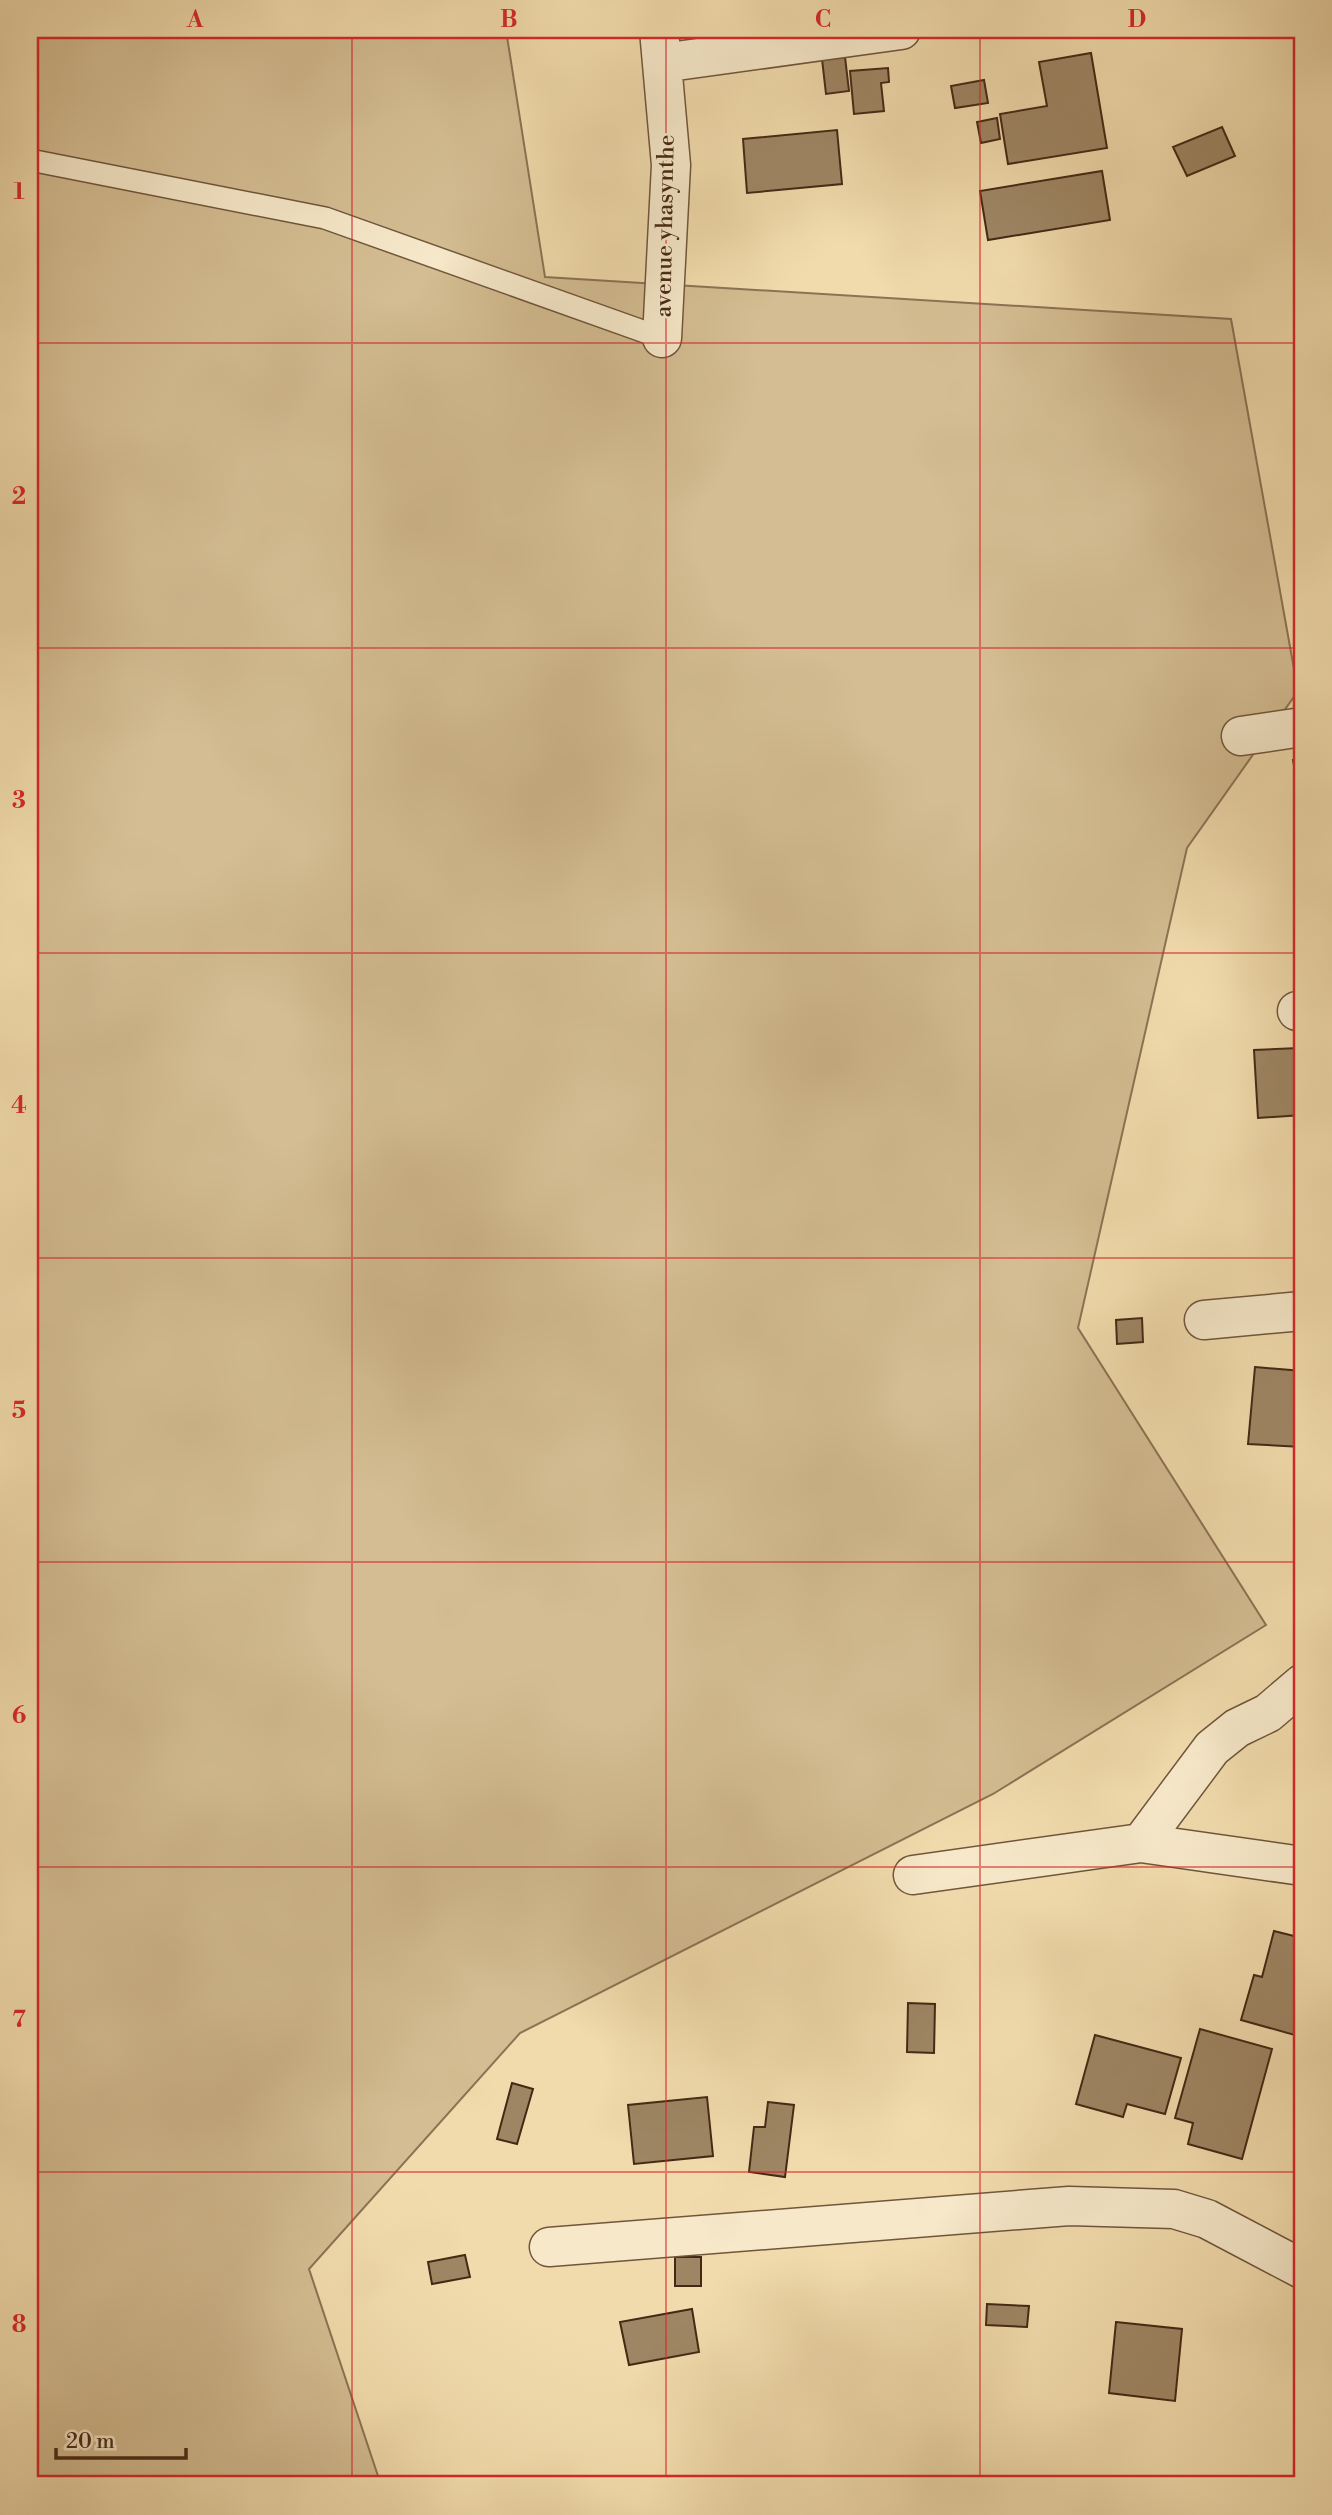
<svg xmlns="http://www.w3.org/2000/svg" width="1332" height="2515" font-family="'Libre Bodoni',serif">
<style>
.green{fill:#d4bd92;stroke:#8c7354;stroke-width:2}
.building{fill:#9e8664;stroke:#452915;stroke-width:2}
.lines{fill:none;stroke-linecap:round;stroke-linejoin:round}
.lane-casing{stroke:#70563b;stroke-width:24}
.street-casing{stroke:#70563b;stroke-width:41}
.lane{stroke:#f6e8c9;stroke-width:21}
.street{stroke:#f6e8c9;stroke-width:38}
.grid{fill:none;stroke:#d62828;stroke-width:2;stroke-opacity:0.55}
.labels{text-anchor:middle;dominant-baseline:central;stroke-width:5;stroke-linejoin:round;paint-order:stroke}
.street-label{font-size:23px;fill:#452915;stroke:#f6e8c9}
.neatline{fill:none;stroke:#d62828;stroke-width:2.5}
.grid-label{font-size:23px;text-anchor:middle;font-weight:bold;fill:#d62828}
</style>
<rect width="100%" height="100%" fill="#f1dbac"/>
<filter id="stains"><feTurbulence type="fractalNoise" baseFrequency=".00286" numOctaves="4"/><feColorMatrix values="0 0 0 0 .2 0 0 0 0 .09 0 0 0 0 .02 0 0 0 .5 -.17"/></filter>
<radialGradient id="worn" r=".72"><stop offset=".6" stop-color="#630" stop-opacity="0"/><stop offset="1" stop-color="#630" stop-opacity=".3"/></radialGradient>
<path class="green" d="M30,30H506L545,277L1231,319L1298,691L1187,848L1078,1328L1266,1625L993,1794L520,2033L309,2269L381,2485H30Z"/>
<path class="building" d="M527,30H602V35L527,38Z
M1091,53L1107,148L1008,164L1000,114L1047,106L1039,62Z
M845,57L849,91L826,94L822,59Z
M888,68L889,82L881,83L884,111L854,114L850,71Z
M984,80L988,103L955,108L951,86Z
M997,118L1000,139L981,143L977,122Z
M1222,127L1235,156L1187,176L1173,147Z
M837,130L842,184L747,193L743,139Z
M1102,171L1110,220L988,240L980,191Z
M1302,758V807L1293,760Z
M1298,1048L1302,1115L1258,1118L1254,1050Z
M1142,1318L1143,1342L1117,1344L1116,1320Z
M1255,1367L1302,1371V1447L1248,1444Z
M1274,1931L1302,1938V2037L1241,2020L1254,1975L1262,1977Z
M908,2003L935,2004L934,2053L907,2052Z
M1200,2029L1272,2049L1242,2159L1188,2144L1193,2123L1175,2118Z
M1095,2035L1181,2058L1165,2114L1127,2104L1123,2117L1076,2104Z
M512,2083L533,2089L517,2144L497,2139Z
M707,2097L713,2156L634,2164L628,2105Z
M768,2102L794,2105L785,2177L749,2172L754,2127H765Z
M465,2255L470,2277L432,2284L428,2262Z
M675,2257H701V2286H675Z
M987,2304L1029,2306L1027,2327L986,2325Z
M692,2309L699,2352L629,2365L620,2322Z
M1116,2322L1182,2329L1175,2401L1109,2393Z"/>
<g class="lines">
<g class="lane-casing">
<path id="lane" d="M30,160L325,218L662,338"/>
</g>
<g class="street-casing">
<path id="street" d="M659,30L671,165L662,338
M662,63L901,30
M1241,736L1302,727
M1297,1011H1302
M1204,1320L1302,1311
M1141,1843L1302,1866
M913,1875L1141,1843L1212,1748L1237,1728L1268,1713L1302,1684
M549,2247L1069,2206L1174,2209L1207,2219L1302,2269"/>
</g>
<use href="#lane" class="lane"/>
<use href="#street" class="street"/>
</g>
<path class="grid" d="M352,30V2485M666,30V2485M980,30V2485M30,343H1302M30,648H1302M30,953H1302M30,1258H1302M30,1562H1302M30,1867H1302M30,2172H1302"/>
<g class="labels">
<g class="street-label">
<text transform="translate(665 226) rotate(-89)">avenue yhasynthe</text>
</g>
</g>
<rect width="1332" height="2515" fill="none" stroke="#f1dbac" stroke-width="77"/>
<path d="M56 2448v10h130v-10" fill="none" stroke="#452915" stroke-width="3.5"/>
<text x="66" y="2448" font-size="21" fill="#452915" stroke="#f6e8c9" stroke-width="5" paint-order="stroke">20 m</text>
<rect x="38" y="38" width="1256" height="2438" class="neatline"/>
<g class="grid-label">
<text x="195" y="27">A</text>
<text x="509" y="27">B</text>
<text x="823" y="27">C</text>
<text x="1137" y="27">D</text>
<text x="19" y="199">1</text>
<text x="19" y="504">2</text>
<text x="19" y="808">3</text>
<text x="19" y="1113">4</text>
<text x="19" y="1418">5</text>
<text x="19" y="1723">6</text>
<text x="19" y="2027">7</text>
<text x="19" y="2332">8</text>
</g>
<rect width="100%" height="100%" filter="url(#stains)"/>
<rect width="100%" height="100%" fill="url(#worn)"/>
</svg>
